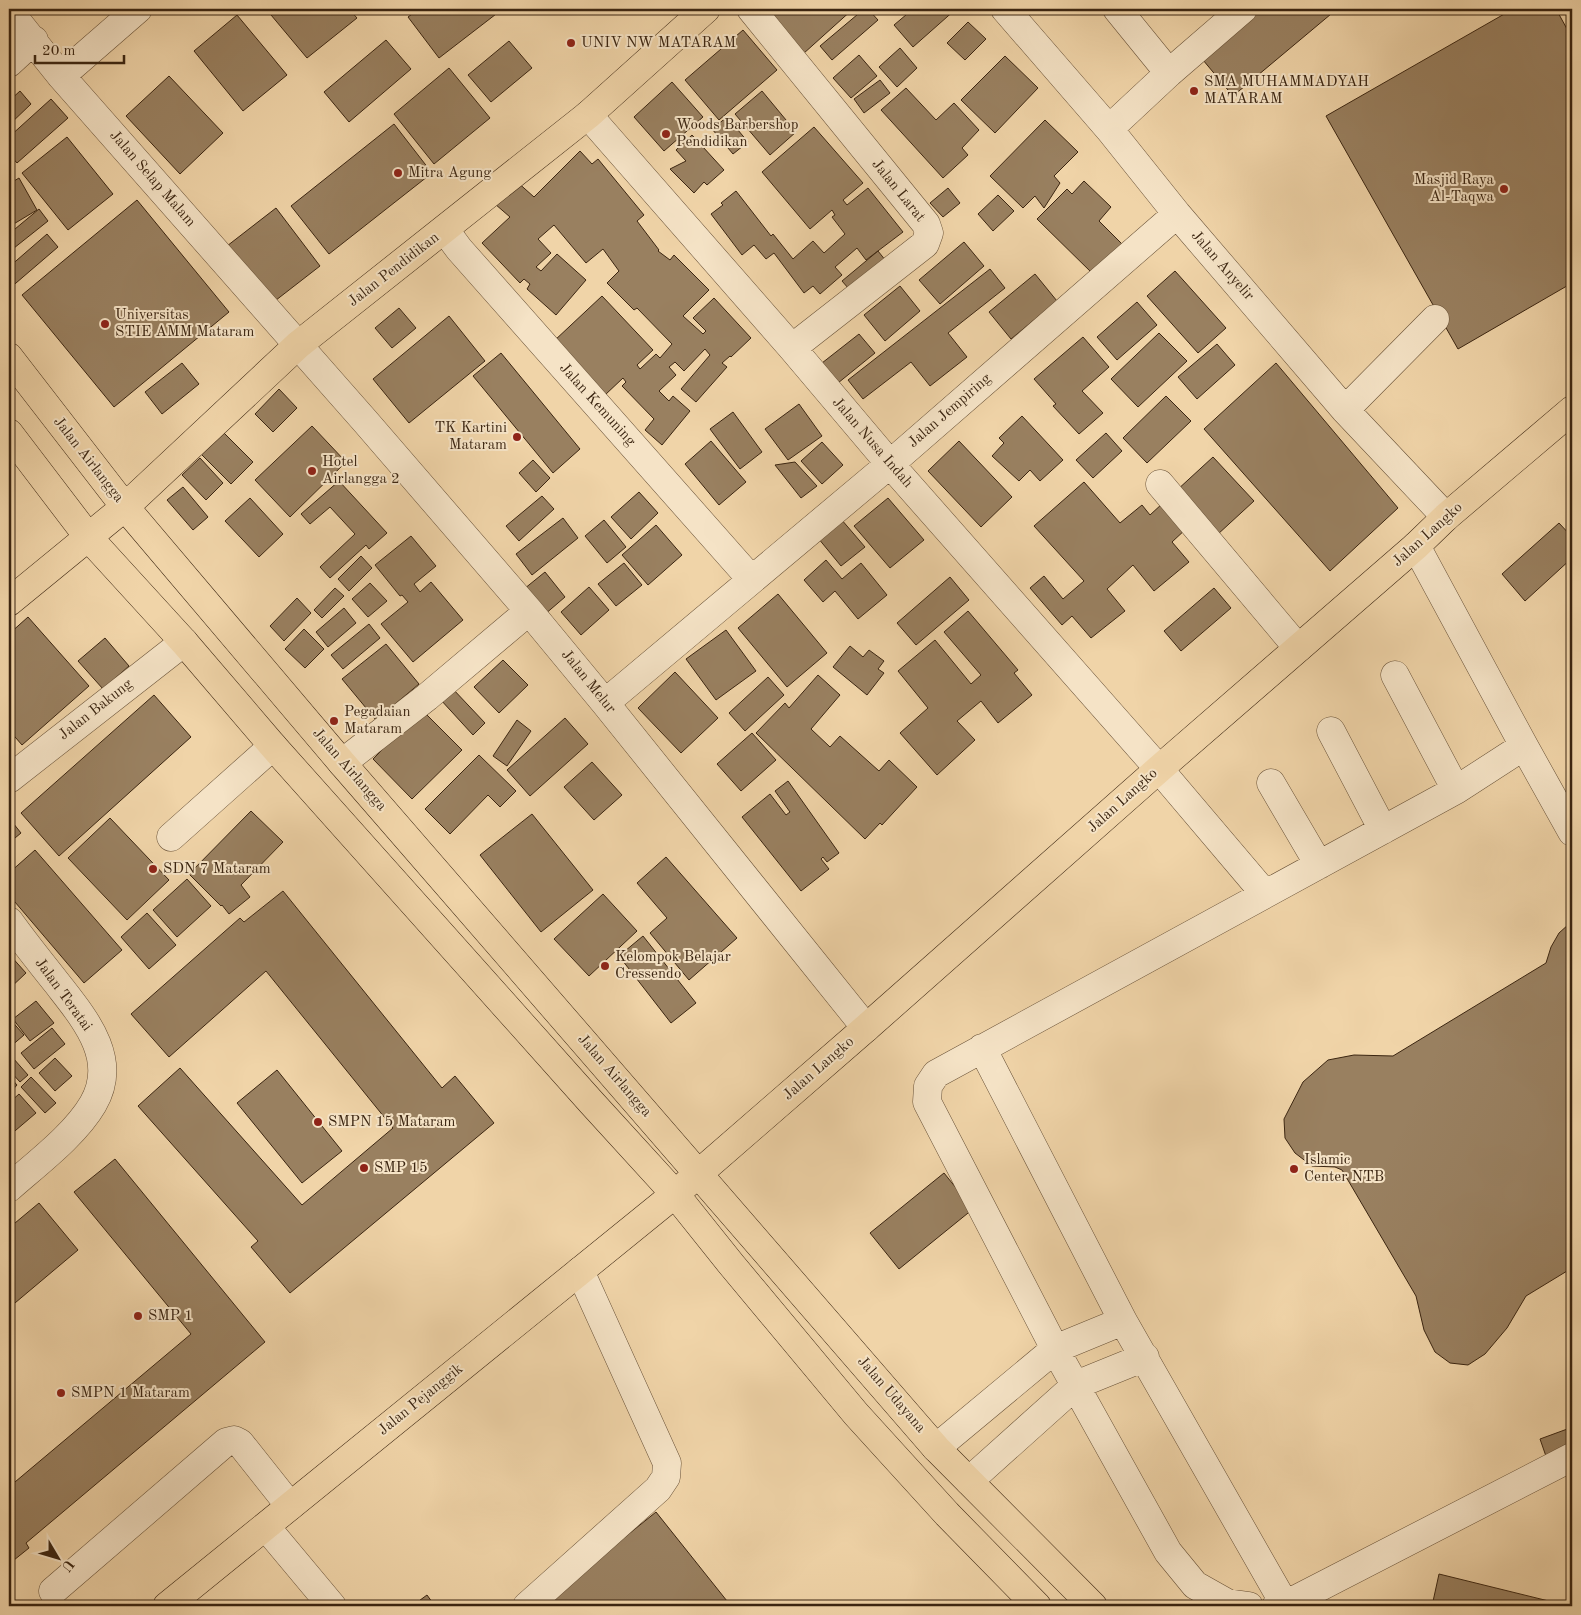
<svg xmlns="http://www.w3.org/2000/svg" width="1581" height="1615" font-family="'Old Standard TT',serif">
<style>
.building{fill:#998060;stroke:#3b2511}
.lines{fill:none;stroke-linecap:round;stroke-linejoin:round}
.minor-casing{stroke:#685137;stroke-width:29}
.major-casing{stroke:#3b2511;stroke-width:29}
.minor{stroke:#f5e3c6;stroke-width:28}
.major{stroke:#f0d4a8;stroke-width:28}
.poi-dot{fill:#8f2418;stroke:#f5e3c6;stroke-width:2}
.labels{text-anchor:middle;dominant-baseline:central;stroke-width:4;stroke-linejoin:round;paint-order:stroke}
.poi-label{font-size:15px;fill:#3b2511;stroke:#f5e3c6;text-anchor:start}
.street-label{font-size:15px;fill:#3b2511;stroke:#f5e3c6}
</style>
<rect width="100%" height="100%" fill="#f0d4a8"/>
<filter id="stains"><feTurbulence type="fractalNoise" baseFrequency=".004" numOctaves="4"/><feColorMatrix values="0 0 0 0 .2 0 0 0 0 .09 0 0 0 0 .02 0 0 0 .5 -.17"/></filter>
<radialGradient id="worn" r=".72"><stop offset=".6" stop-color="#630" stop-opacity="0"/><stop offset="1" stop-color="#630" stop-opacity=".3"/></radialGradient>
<path class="building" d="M266,9H349L357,18L307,58Z
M419,9H498L500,11L439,58L408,17Z
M761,9H853L803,54Z
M864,9H868L878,20L832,60L820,46Z
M913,9H956L913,47L894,25Z
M1253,9H1337L1233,96L1198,54Z
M1513,9H1556L1572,38V283L1458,349L1326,116Z
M237,15L287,75L243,111L194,51Z
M968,22L986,39L965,60L947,43Z
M743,30L777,70L719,120L685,80Z
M386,40L411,69L349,122L324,92Z
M509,41L532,68L491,102L468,75Z
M900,48L917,68L897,87L879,67Z
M859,55L877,76L851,98L833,78Z
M1005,56L1038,88L995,133L961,100Z
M449,68L490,118L434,164L394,114Z
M169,76L223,133L180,174L126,116Z
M880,80L890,93L864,113L854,99Z
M672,82L703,117L664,151L634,117Z
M906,88L936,120L954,103L979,130L962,148L968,155L943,178L881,110Z
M20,91L31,104L9,125V101Z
M762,91L796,132L770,155L735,114Z
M51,99L68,118L17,163L9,154V137Z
M727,117L748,142L733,154L712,129Z
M1045,120L1078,152L1054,176L1060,183L1044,208L1035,196L1023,208L990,176Z
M394,124L432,173L329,254L291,206Z
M814,127L863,183L843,200L847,205L868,188L903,232L866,260L857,248L835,267L842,275L820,294L813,286L804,293L774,253L766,259L754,245L742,255L711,214L723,205L721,203L736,191L771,236L773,234L793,259L813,241L824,253L845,234L832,217L835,215L832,210L810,229L762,172Z
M692,135L724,170L707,185L704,182L694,193L670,169L686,161L676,150Z
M67,137L113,194L68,230L22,173Z
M580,151L592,164L598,159L644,215L637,221L659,250L658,251L670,260L674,255L709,290L683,316L703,334L706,331L693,318L714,298L751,338L731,357L730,356L722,363L727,367L696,402L681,389L710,355L705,349L684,371L675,362L669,367L676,375L659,391L669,401L673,396L690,411L662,445L645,430L654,419L622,386L626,382L623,378L605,395L554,341L602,296L653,350L637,365L640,369L656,354L660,358L672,344L637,308L634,310L607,283L619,271L603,249L586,263L554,225L538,239L551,253L536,267L541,271L557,254L586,280L556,315L527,289L530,284L524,279L520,283L482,243L510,217L495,204L515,180L534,197Z
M19,178L37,210L12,225L9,220V184Z
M1084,181L1111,207L1099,221L1122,244L1093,274L1037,219L1067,189L1072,194Z
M948,188L960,203L943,217L930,203Z
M998,195L1014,211L993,231L978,214Z
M137,200L229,312L114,407L22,295Z
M276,208L320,266L271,304L227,246Z
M39,209L48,221L9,252V234Z
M47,234L58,247L9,289V267Z
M964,242L984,266L940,304L919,280Z
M878,251L890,266L855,296L842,281Z
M990,269L1005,288L948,333L967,357L930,386L911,362L863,399L848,380Z
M1175,271L1226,328L1198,353L1147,296Z
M1035,274L1057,301L1011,339L989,312Z
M900,286L920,311L885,341L864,315Z
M1137,302L1157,325L1117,360L1097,337Z
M399,308L416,328L392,348L375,328Z
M449,316L485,361L409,423L373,379Z
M1159,333L1187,361L1138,407L1111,379Z
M859,334L875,353L838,383L822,363Z
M1083,337L1109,367L1082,391L1103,413L1079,434L1053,406L1056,404L1034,379Z
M1217,344L1235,365L1197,399L1178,377Z
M501,353L580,449L553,473L473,376Z
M182,363L199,384L162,414L145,392Z
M1276,363L1398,508L1330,571L1204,429Z
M279,389L297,408L273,432L255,414Z
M1166,396L1191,421L1147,463L1123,438Z
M799,404L822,436L788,460L765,429Z
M733,412L762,452L740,469L710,429Z
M1022,416L1063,460L1040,481L1030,470L1019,481L992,456L1004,443L999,438Z
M312,426L346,462L290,517L255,480Z
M223,432L253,462L231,484L201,454Z
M1106,433L1122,451L1093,478L1076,460Z
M711,441L746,482L719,505L685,464Z
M959,441L1012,497L981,527L928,471Z
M822,442L843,465L822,484L801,461Z
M1213,457L1254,501L1217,535L1176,491Z
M200,458L223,483L206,500L182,475Z
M533,460L550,478L536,492L519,473Z
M795,462L817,486L801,498L775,465Z
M339,481L387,533L369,549L366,545L330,578L320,567L355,534L330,507L310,524L301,514Z
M1084,482L1120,523L1142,505L1150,515L1163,503L1187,528L1172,542L1189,562L1154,591L1133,565L1107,589L1125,611L1091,638L1072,616L1062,625L1030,588L1044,576L1063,599L1084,581L1034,526Z
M183,487L208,517L193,530L167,500Z
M639,492L658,513L631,539L611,517Z
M542,496L554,509L519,541L506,526Z
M250,498L283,534L259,557L225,521Z
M888,498L924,540L890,568L854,526Z
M563,518L578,538L532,575L516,554Z
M841,519L865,547L841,566L818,538Z
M604,520L626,547L607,563L585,536Z
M1559,523L1572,537V558L1525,601L1502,574Z
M656,525L682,555L648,585L622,555Z
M411,536L436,566L414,584L420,592L431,582L463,620L413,662L381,624L408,602L402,595L400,596L375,565Z
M361,556L372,568L349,591L338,579Z
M826,560L842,579L861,563L887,595L858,619L835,591L823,602L804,580Z
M624,563L642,585L616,606L598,584Z
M545,572L565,597L544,615L524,589Z
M950,577L969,600L916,645L897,623Z
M370,583L387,601L368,617L352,599Z
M589,587L609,610L581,635L561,612Z
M335,588L344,596L322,618L314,610Z
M1214,588L1231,608L1181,651L1164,631Z
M778,594L827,653L787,687L738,628Z
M297,598L311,613L284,641L270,626Z
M344,608L356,623L328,647L316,632Z
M968,611L1018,670L1014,673L1032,695L998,723L981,701L957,721L975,740L937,775L900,733L928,708L898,671L935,640L971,684L981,675L944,632Z
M28,617L89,686L22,745L9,730V634Z
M369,624L380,638L343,669L331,655Z
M304,629L324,649L305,668L285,649Z
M726,630L756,671L716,700L686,659Z
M105,638L129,666L103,689L78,661Z
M386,644L419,684L376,720L342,679Z
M850,646L863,657L869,650L884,661L878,669L884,673L867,695L833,667Z
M503,660L528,685L499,713L474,687Z
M675,672L718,718L681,753L638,708Z
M818,675L840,695L811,729L830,747L840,736L879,771L889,760L917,787L882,825L880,823L865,839L756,733L785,703L789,708Z
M768,677L784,695L745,731L729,713Z
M452,688L485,723L473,735L440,699Z
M154,695L191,737L59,856L21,813Z
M422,710L462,750L412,799L373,759Z
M565,718L588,744L530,796L507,770Z
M517,720L531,731L507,766L493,756Z
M752,733L776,760L741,791L717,764Z
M479,755L516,791L500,807L488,795L450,834L425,809Z
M592,762L622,795L594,820L564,787Z
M788,781L839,853L827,862L823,857L821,859L829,869L801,891L742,817L770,794L786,815L790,812L775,791Z
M251,811L283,842L241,885L250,897L229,914L222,905L221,906L189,874Z
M532,814L593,890L541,932L480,855Z
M9,818L21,833L9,843Z
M110,818L169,880L127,920L68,858Z
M35,850L122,950L84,983L9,895V873Z
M666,857L737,938L689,980L650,933L667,918L637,883Z
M187,879L211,906L177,937L153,910Z
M283,891L442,1088L455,1076L494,1123L290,1293L251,1247L258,1241L138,1106L180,1068L302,1205L393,1128L266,971L169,1057L131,1014L240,918L244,922Z
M603,894L637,931L589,976L554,939Z
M147,913L176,945L149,969L121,937Z
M1572,923V1268L1526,1296L1507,1328L1485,1354L1468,1365L1450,1363L1435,1352L1424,1330L1416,1296L1342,1170L1335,1167L1312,1166L1295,1153L1285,1138L1284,1119L1303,1082L1328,1060L1354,1055L1393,1056L1546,963L1551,947L1559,933L1569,924Z
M643,936L696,1003L671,1023L619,956Z
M9,954L26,973L9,989Z
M36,1001L54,1023L30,1041L13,1019Z
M9,1018L24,1035L10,1047L9,1046Z
M52,1028L65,1044L34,1069L21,1053Z
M13,1058L28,1075L20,1082L9,1070V1062Z
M55,1058L72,1076L55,1091L39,1073Z
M277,1070L342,1151L302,1183L237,1103Z
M9,1076L17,1085L9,1094Z
M31,1077L56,1103L45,1113L21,1087Z
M19,1094L36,1113L9,1136V1103Z
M115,1159L265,1342L26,1543L29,1548L9,1564V1487L191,1334L74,1192Z
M944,1173L973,1209L899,1269L870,1233Z
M39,1203L78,1250L9,1308V1228Z
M1570,1428L1572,1434V1453L1548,1462L1540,1439Z
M656,1512L731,1606H544L542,1604Z
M1439,1574L1569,1606H1432Z
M427,1595L435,1606H412Z"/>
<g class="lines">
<g class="minor-casing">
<path id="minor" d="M751,9L926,224L929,233L925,244L792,348
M1005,9L1109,129L1177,214L1345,410L1446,517
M1117,9L1169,73
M9,11L61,76L365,421L529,611L605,703L866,1028
M9,63L34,40
M61,76L138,9
M588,115L792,348L890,464L1159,769L1265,894
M1109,129L1169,73L1243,9
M445,230L459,249L751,579
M1345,410L1435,319
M1160,484L1298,648
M1416,546L1524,746L1572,832
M1395,675L1456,790
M605,703L890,464L1177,214
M1331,731L1383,830
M342,763L427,697L529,611
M9,779L184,642
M1271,783L1319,865
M171,837L273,746
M9,921C24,942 40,962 56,982C83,1017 120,1058 93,1104C75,1135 36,1164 9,1188
M982,1048L1123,1321L1285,1605
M936,1448L1055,1349L1123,1321
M969,1481L1076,1385L1145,1357
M266,1527L332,1606
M53,1591L226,1442L234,1440L240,1443L290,1506
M527,1606L658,1489L666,1477L667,1463L580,1271
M1249,1606L1227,1603L1195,1585L1168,1552L1055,1349L927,1102L928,1086L936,1074L1456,790L1524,746
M1276,1606L1285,1605L1572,1457"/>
</g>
<g class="major-casing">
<path id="major" d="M9,357L125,507L342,763L936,1448L1093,1606
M9,433L89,538L184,642L273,746L591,1102L675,1194L731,1264L856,1414L947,1514L1037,1606
M9,602L125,507L298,345L588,115L706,9
M167,1606L675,1194L866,1028L1159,769L1416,546L1446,517L1572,410"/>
</g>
<use href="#minor" class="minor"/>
<use href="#major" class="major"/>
</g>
<g class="poi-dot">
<circle cx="571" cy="43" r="5"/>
<circle cx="1194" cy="91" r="5"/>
<circle cx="666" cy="134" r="5"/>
<circle cx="398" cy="173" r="5"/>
<circle cx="1504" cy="189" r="5"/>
<circle cx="105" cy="324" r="5"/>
<circle cx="517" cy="437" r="5"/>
<circle cx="312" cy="471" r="5"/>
<circle cx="334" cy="721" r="5"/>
<circle cx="153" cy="869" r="5"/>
<circle cx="605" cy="966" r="5"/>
<circle cx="318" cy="1122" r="5"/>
<circle cx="364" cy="1168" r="5"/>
<circle cx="1294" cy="1169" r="5"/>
<circle cx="138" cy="1316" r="5"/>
<circle cx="61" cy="1393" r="5"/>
</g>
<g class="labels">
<g class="poi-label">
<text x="581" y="43">UNIV NW MATARAM</text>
<text x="1204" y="82">SMA MUHAMMADYAH<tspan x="1204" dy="17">MATARAM</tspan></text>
<text x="676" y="125">Woods Barbershop<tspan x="676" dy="17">Pendidikan</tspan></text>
<text x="408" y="173">Mitra Agung</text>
<text x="1494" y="180" text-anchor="end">Masjid Raya<tspan x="1494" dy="17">Al-Taqwa</tspan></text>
<text x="115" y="315">Universitas<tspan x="115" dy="17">STIE AMM Mataram</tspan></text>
<text x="507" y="428" text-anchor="end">TK Kartini<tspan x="507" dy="17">Mataram</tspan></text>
<text x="322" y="462">Hotel<tspan x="322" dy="17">Airlangga 2</tspan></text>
<text x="344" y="712">Pegadaian<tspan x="344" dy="17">Mataram</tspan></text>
<text x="163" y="869">SDN 7 Mataram</text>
<text x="615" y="957">Kelompok Belajar<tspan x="615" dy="17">Cressendo</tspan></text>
<text x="328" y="1122">SMPN 15 Mataram</text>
<text x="1304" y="1160">Islamic<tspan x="1304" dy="17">Center NTB</tspan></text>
<text x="374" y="1168">SMP 15</text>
<text x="148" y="1316">SMP 1</text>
<text x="71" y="1393">SMPN 1 Mataram</text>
</g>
<g class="street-label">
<text transform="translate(152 179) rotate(49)">Jalan Selap Malam</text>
<text transform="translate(898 191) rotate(51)">Jalan Larat</text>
<text transform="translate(1222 266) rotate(49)">Jalan Anyelir</text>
<text transform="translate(394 270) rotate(-38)">Jalan Pendidikan</text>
<text transform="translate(597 405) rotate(48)">Jalan Kemuning</text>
<text transform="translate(950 411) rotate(-41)">Jalan Jempiring</text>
<text transform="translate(872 443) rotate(49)">Jalan Nusa Indah</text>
<text transform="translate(88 460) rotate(52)">Jalan Airlangga</text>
<text transform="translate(1428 535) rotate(-42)">Jalan Langko</text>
<text transform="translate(588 682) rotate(51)">Jalan Melur</text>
<text transform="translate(96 710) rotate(-38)">Jalan Bakung</text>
<text transform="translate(349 770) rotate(49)">Jalan Airlangga</text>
<text transform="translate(1123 801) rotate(-42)">Jalan Langko</text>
<text transform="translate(63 995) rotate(54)">Jalan Teratai</text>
<text transform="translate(819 1069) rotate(-41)">Jalan Langko</text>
<text transform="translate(614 1076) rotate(49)">Jalan Airlangga</text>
<text transform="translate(891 1395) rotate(49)">Jalan Udayana</text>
<text transform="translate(421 1400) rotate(-39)">Jalan Pejanggik</text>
</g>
</g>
<rect width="1581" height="1615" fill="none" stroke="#f0d4a8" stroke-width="30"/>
<rect x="10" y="10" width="1561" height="1595" fill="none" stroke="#3b2511" stroke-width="2.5"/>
<rect x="15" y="15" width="1551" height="1585" fill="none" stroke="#3b2511"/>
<g transform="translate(58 1558) rotate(128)" stroke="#f5e3c6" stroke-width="4" paint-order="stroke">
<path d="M0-4L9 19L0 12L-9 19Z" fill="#3b2511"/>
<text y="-8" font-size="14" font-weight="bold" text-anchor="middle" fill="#3b2511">U</text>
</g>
<path d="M35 55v8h89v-8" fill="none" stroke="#3b2511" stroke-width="2.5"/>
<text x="42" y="55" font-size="15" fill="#3b2511" stroke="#f5e3c6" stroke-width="4" paint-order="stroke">20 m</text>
<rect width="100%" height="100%" filter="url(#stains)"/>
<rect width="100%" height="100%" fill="url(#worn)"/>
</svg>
